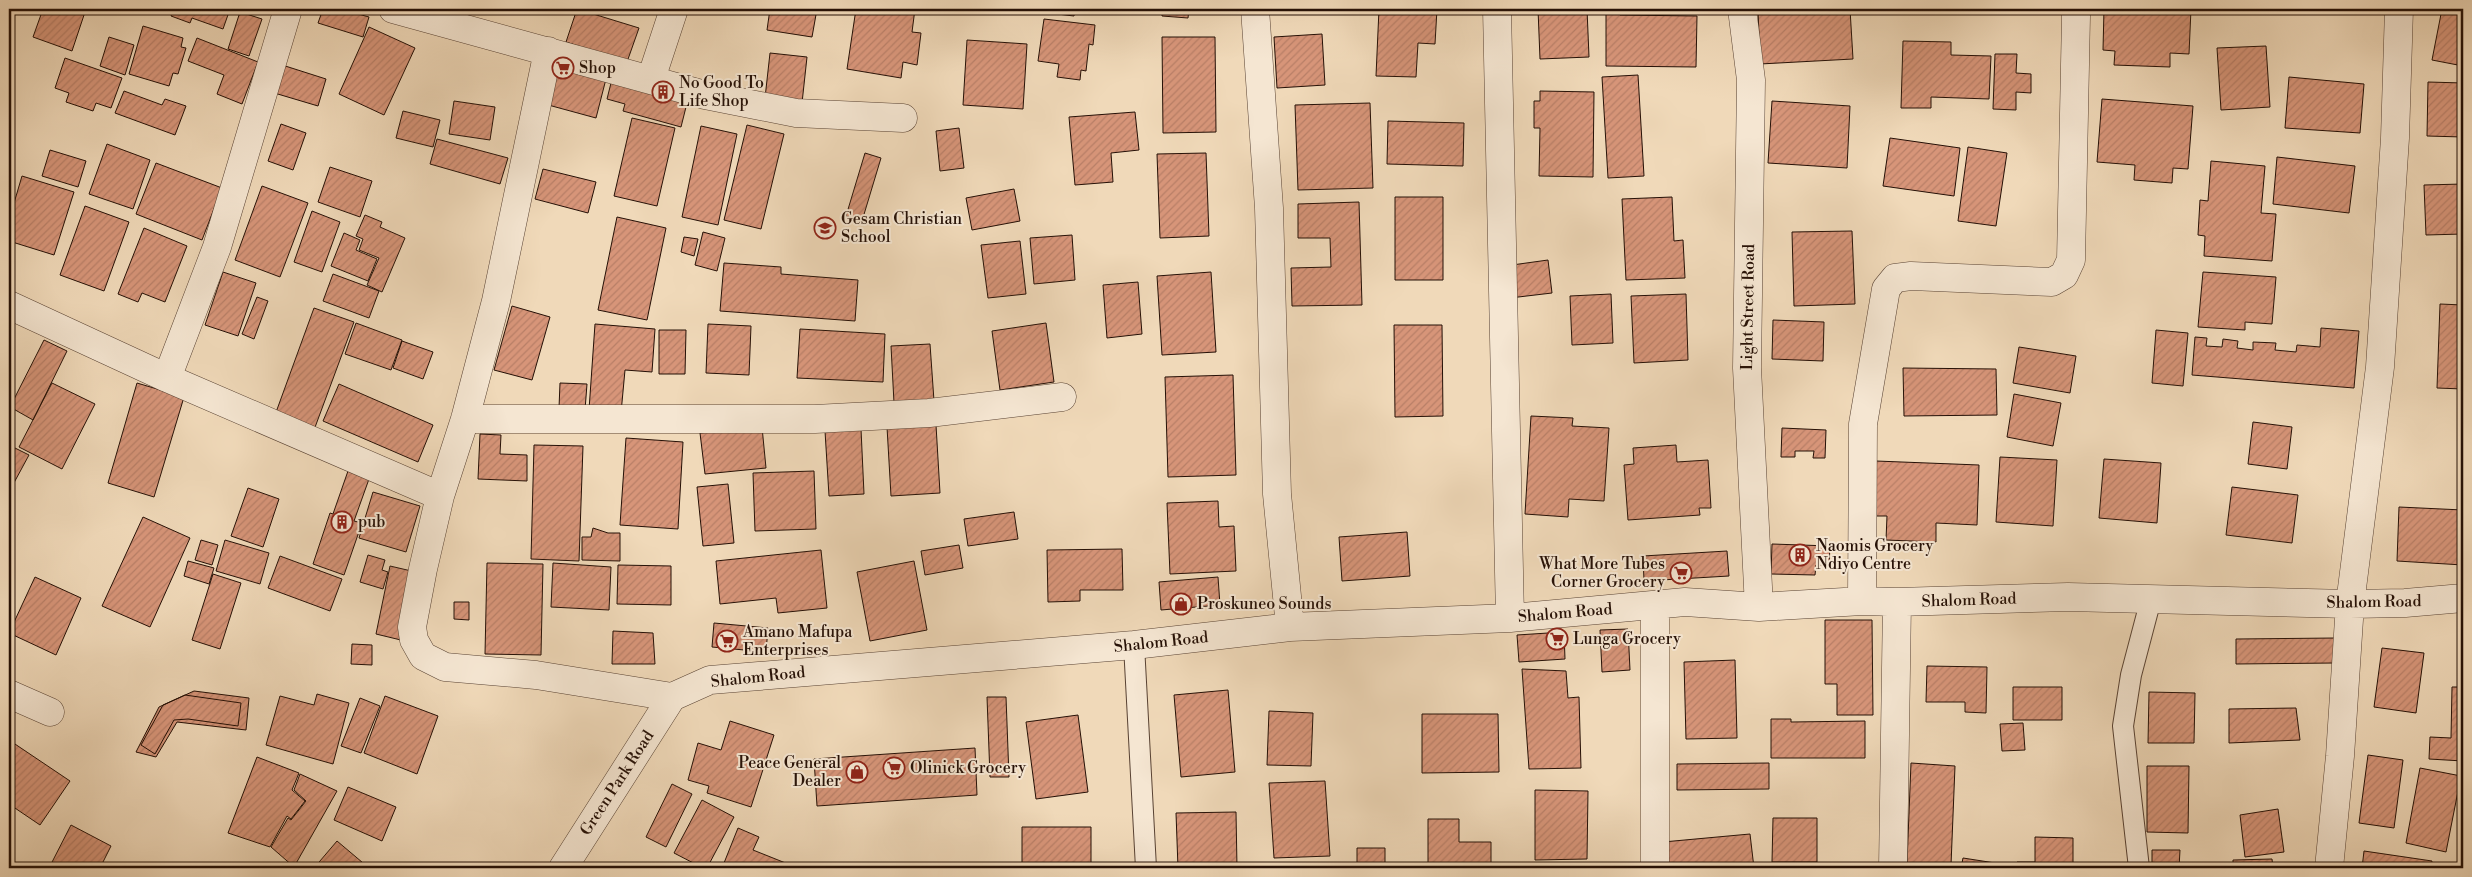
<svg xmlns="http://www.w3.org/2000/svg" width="2472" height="877" font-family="'Libre Bodoni',serif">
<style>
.building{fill:url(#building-hatch);stroke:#251006}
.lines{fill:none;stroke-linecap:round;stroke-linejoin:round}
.service-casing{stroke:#584233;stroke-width:22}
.minor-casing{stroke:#584233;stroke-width:29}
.service{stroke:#f5e6d2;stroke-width:20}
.minor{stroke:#f5e6d2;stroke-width:28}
.labels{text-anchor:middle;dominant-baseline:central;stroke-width:4;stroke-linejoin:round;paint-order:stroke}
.poi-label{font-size:16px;fill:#251006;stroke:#f5e6d2;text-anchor:start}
.street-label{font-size:16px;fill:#251006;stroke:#f5e6d2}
</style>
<defs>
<pattern id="building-hatch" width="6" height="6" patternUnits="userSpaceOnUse" patternTransform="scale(1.25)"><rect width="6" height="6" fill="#d79579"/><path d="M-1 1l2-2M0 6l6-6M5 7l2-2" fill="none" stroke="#b87f67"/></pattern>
</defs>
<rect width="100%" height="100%" fill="#f0d9b9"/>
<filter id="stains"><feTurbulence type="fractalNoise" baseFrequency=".004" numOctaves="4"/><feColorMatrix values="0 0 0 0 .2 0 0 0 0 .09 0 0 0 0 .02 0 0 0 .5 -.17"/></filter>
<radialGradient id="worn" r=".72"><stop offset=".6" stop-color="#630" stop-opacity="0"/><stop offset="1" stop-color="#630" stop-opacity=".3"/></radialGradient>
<path class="building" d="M9,9H14L9,25Z
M43,9H86L72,51L33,37Z
M168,9H230L223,29L192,18L190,23L171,16L173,11Z
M323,9H340L369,17L363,37L318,23Z
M577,9L639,28L627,62L566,42Z
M770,9H817L812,37L767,30Z
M856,9H915L912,32L921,33L917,65L903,62L901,78L847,69Z
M1032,9H1075L1074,16L1032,11Z
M1162,9H1189L1188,18L1162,16Z
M1379,9H1437L1435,44L1418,43L1416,77L1376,76Z
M1538,9H1587L1589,57L1540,59Z
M1606,9H1620V15L1697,16L1696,67L1606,66Z
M1758,9H1850L1853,59L1760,64Z
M2104,9H2191L2189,54L2170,53V67L2114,65L2115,51L2103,50Z
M2442,9H2463V66L2432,60Z
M240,12L262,19L249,56L228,49Z
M1044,19L1095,25L1093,45L1089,44L1086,71L1081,70L1080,80L1057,77L1059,64L1038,61Z
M143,26L183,38L181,47L186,48L178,74L173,73L169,86L129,74Z
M369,27L415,48L384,115L339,94Z
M1322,34L1325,85L1277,88L1274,37Z
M109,37L134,45L125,75L100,66Z
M1162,37H1215L1216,132L1163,133Z
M197,38L258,62L242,104L217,94L224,75L188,61Z
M967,40L1027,44L1023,109L963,105Z
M1903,41L1951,42V55L1991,56L1989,99L1931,97V108H1901Z
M2266,46L2270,107L2221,110L2217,48Z
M770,53L807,57L802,103L765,98Z
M1995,54H2017L2016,73L2031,74V93L2016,92V110L1993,109Z
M65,58L122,78L111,108L96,103L93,111L66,102L69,93L55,88Z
M552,61L607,75L596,118L541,103Z
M279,64L326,79L318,106L271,92Z
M1638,75L1644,176L1608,178L1602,77Z
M2289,77L2364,84L2360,133L2285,128Z
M2428,82L2463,83V137L2427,136Z
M611,83L687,103L681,127L623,111L625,104L607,99Z
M124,91L162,105L165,99L186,106L175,135L115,113Z
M1540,91L1594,92L1593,177L1539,176L1540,128H1534V101H1540Z
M2102,99L2193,106L2188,169L2173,168L2172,183L2134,180L2135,165L2097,162Z
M454,101L495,107L490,140L449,134Z
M1772,101L1850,106L1847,168L1768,163Z
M1370,103L1373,188L1298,190L1295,105Z
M403,111L440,120L433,147L396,138Z
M1135,112L1139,150L1111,153L1113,182L1075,185L1069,117Z
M632,118L675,128L657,206L614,196Z
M1388,121L1464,123L1463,166L1387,164Z
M281,124L306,133L293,170L268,161Z
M747,125L784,134L761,229L724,220Z
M701,126L737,134L718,225L682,217Z
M959,128L964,168L940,171L936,131Z
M1890,138L1960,148L1954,196L1883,186Z
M437,139L508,158L500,184L430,164Z
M107,144L150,160L133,209L89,194Z
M1968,147L2007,153L1996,226L1958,221Z
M50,150L86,161L78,187L42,176Z
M865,153L881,158L862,221L846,216Z
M1206,153L1209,236L1160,238L1157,154Z
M2277,157L2355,166L2349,213L2273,204Z
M2211,161L2265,166L2261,213L2276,214L2272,261L2204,256L2205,236L2198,235L2200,200L2208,201Z
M156,163L222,188L202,240L136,214Z
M330,167L372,181L360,217L318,202Z
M543,169L596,182L588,213L535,199Z
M22,176L74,192L54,255L9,241V220Z
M2463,184V234L2426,235L2424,185Z
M262,186L308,203L280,277L235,260Z
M1014,189L1020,221L972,230L966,198Z
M1395,197H1443V280H1395Z
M1672,197L1674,241L1683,240L1685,278L1626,280L1622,199Z
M1359,202L1362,305L1292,306L1291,268L1331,267L1330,238H1298V204Z
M85,206L129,222L104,291L60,275Z
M312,211L340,222L322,272L294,262Z
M365,215L382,222L380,227L405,238L382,292L367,285L379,258L359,250L363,239L356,236Z
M617,217L666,228L647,320L598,310Z
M144,228L187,246L165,302L142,293L138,302L118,294Z
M1852,231L1855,304L1794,306L1792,232Z
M703,232L725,238L717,271L695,265Z
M344,233L360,240L356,250L377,259L368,281L331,266Z
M1072,235L1075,280L1034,284L1030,238Z
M684,237L698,239L694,256L681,252Z
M1020,241L1026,294L988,298L981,245Z
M1548,260L1552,293L1510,298L1505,266Z
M724,263L781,267V274L858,280L855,321L720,311Z
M223,272L256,283L238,336L205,325Z
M1211,272L1216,352L1162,355L1157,276Z
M2203,272L2276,277L2272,324L2245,322V330L2198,327Z
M333,274L379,291L369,318L323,301Z
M1138,282L1142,334L1107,338L1103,285Z
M1611,294L1613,343L1572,345L1570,296Z
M1686,294L1688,360L1634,363L1631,296Z
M257,297L268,301L254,339L242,334Z
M2440,304L2463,305V389L2437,388Z
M512,306L550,317L532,380L494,370Z
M314,308L354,322L314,430L275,415Z
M1773,320L1824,322L1823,361L1772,359Z
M356,323L402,340L391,370L345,354Z
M1046,323L1054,382L1000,390L992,331Z
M595,324L655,329L652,372L625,370L621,413L589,410Z
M708,324L751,326L749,375L706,373Z
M1394,325H1442L1443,416L1395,417Z
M2321,328L2359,331L2354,388L2192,375L2195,337L2207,338L2206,346L2222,347L2223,339L2238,341L2237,348L2253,350V342L2276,343L2275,350L2296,352L2297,345L2320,347Z
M800,329L885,334L883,382L797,378Z
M659,330H686L685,374H659Z
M2156,330L2188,333L2183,386L2152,383Z
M44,340L67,351L33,420L10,407Z
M402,341L433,352L423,379L393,368Z
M930,344L934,401L894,403L891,346Z
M2019,347L2076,356L2070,393L2013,383Z
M1903,368L1996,369L1997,415L1904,416Z
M1233,375L1236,475L1168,477L1165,377Z
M52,383L95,404L62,469L19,447Z
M137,383L184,397L154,497L108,483Z
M560,383L587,384L585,410L559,408Z
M339,384L433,425L418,462L323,421Z
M2014,394L2061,403L2053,446L2007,437Z
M1531,416L1573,418L1572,426L1609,428L1604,501L1569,499L1568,517L1525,514Z
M2253,422L2292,427L2287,469L2248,464Z
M936,425L940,493L891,496L887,427Z
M762,427L766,468L705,474L700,433Z
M1782,428L1826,430L1825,458H1813L1814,451H1795V457H1781Z
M861,429L864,494L829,496L825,431Z
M480,434L501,435L500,454L527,455V481L478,479Z
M626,438L683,442L678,529L620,525Z
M9,445L29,455L9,492Z
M534,445L583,446L579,561L531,559Z
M1676,445L1677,462L1708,460L1711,508H1699L1700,515L1628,520L1624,465L1634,464L1633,448Z
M2000,457L2057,460L2053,526L1996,522Z
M2104,459L2161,463L2157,523L2099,518Z
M1876,461L1979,465L1977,525L1936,523V542L1886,540L1887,516H1874Z
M348,471L369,479L354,521L362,523L344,575L313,564L330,513L333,514Z
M814,471L816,529L755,531L753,473Z
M728,484L734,543L703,546L697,487Z
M2232,487L2298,495L2292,543L2226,535Z
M248,488L279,499L263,547L231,536Z
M373,492L420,506L406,552L359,538Z
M1218,501L1219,527L1234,526L1236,571L1170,574L1167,503Z
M2399,507L2463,510V565L2397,561Z
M1014,512L1018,539L968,546L964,519Z
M143,517L190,538L150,627L102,606Z
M593,528L608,533H620V561L582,560V537H591Z
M1407,532L1410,576L1342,581L1339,537Z
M201,540L218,545L212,565L195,560Z
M225,540L269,553L260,584L216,571Z
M1772,544L1830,546L1829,565H1816L1815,575L1771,574Z
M959,545L963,568L925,575L921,551Z
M1122,549L1123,590H1080V601L1048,602L1047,550Z
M821,550L827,608L778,613L776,598L720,604L716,561Z
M1727,551L1729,576L1644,581L1643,556Z
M368,555L385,560L382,570L388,572L383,589L360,582Z
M280,556L342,579L330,611L268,588Z
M188,561L214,568L209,584L184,576Z
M914,561L927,630L870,641L857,572Z
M487,563L543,564L541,655L485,654Z
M553,563L611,567L609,610L551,607Z
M618,565L671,566V605L617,604Z
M390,566L420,573L405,641L376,634Z
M213,574L241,583L220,649L192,640Z
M35,577L81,598L56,655L9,633Z
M1218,577L1220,605L1161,610L1159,582Z
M454,602H469V620L454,619Z
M1825,620H1872L1873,715H1837V684H1825Z
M714,623L768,628L766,652L712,647Z
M1628,629L1630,670L1602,672L1600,630Z
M613,631L653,633L655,664H612Z
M1564,632L1565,659L1519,662L1517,635Z
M2335,638V663L2236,664V639Z
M352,644L372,645V665L351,664Z
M2382,648L2424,653L2416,713L2374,707Z
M1735,660L1737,738L1686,739L1684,662Z
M1927,666L1987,667L1986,713L1965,712V702H1926Z
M1522,669L1566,671L1568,698L1579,697L1581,768L1529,769Z
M2013,687H2062V720H2013Z
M2452,687H2463V761L2429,759L2430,737L2451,738Z
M1228,690L1235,772L1181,777L1174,695Z
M194,691L249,698L246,730L177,722L156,757L136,752L159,707Z
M2149,692L2195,693L2194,743H2148Z
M317,694L349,703L333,764L266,745L280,696L314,705Z
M185,695L241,703L238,726L188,719L174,720L155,754L141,745L163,705Z
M385,696L438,716L417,774L364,753Z
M987,697H1006L1009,777H990Z
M360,698L380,706L361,753L341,746Z
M2296,708L2300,740L2229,743V709Z
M1269,711L1313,713L1311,766L1267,765Z
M1422,714H1498L1499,772L1422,773Z
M1078,715L1088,792L1036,799L1026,722Z
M1771,719H1791V722L1865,721V758H1771Z
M730,721L774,735L751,807L707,793L709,786L688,780L698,743L721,750Z
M2023,723L2025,750L2002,751L2000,724Z
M9,740L70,781L40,825L9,804Z
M975,748L977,795L817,806L814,759Z
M2368,755L2403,760L2394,828L2359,823Z
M257,757L299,773L292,790L305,801L291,819L287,816L270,847L228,833Z
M1769,763V789L1677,790V764Z
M1911,763L1955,766L1951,865L1907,863Z
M2147,766H2189L2188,833L2147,832Z
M2420,768L2461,776L2446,852L2406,843Z
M300,774L337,791L294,867L271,847L288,818L291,820L306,801L294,790Z
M1325,781L1330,856L1274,858L1269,783Z
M672,784L692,794L666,847L646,837Z
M348,787L396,807L382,841L334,820Z
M1535,790L1588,791L1587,859L1535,860Z
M702,800L734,817L707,868H703L674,853Z
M2278,809L2284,852L2245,857L2240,815Z
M1236,812L1237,868H1178L1176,813Z
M1773,818H1817V862H1772Z
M1428,819H1459V842H1491V868H1428Z
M71,825L111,846L100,868H49Z
M1022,827H1091V868H1022Z
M738,828L759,837L753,850L798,868H722Z
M1750,834L1754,868H1666L1663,842Z
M2035,837L2073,838V868H2017V862H2035Z
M337,841L369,868H314Z
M1357,848H1385V868H1357Z
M2152,850H2180L2179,868H2152Z
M2364,851L2432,861L2431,868H2362Z
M1963,858L2008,865L2007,868H1961Z
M2272,859L2273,868H2233V860Z"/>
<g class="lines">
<g class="service-casing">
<path id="service" d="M1134,645L1146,868
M2139,868L2123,726L2131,675L2151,599"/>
</g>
<g class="minor-casing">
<path id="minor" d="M393,9L705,95L796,113L903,118
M1255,9L1269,208L1277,494L1290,627
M1497,9L1510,618
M1742,9L1751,80L1747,368L1759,607
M548,51L496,301L465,419L440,496L423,569L412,627L414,640L423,656L445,667L536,675L672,697
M651,79L674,9
M9,305L167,378L440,496
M167,378L217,247L288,9
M465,419H815L929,413L1062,397
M1862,601L1863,424L1886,289L1895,278L1911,276L2052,282L2064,275L2071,260L2076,16
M9,694L50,712
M672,697L710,680L759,676L1134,645L1290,627L1510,618L1685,602L1759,607L1862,601L1897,602L2068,597L2350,604L2405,603L2463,598
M563,868L672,697
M1655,868V605
M1893,868L1897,602
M2329,868L2340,756L2350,604L2380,367L2395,138L2399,9"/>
</g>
<use href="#service" class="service"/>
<use href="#minor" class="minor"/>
</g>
<defs>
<g id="supermarket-ring" transform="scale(1.125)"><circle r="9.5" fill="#f5e6d2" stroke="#8f2418" stroke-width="1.5"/><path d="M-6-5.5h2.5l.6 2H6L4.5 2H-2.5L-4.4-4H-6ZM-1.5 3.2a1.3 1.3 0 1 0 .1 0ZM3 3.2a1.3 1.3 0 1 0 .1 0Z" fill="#8f2418"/></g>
<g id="building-ring" transform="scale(1.125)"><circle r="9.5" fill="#f5e6d2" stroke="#8f2418" stroke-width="1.5"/><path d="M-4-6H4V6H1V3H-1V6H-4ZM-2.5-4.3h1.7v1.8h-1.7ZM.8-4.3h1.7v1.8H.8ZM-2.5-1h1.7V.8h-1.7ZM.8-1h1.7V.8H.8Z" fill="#8f2418"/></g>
<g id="school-ring" transform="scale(1.125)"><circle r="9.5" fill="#f5e6d2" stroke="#8f2418" stroke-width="1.5"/><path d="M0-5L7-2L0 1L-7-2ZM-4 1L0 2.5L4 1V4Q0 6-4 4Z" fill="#8f2418"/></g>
<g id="shop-ring" transform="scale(1.125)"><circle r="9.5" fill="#f5e6d2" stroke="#8f2418" stroke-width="1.5"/><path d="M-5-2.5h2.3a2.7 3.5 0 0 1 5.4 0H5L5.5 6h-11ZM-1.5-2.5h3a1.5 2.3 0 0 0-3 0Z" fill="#8f2418"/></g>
</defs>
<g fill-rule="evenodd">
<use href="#supermarket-ring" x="563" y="68"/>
<use href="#building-ring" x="663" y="92"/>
<use href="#school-ring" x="825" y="228"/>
<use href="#building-ring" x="342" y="522"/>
<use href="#building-ring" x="1800" y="555"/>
<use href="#supermarket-ring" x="1681" y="573"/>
<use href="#shop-ring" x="1181" y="604"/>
<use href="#supermarket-ring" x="1557" y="639"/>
<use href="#supermarket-ring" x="727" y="641"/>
<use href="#supermarket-ring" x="894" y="768"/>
<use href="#shop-ring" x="857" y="772"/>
</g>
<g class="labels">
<g class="poi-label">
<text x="579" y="68">Shop</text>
<text x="679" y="83">No Good To<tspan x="679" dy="18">Life Shop</tspan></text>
<text x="841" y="219">Gesam Christian<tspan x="841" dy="18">School</tspan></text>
<text x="358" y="522">pub</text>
<text x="1816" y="546">Naomis Grocery<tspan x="1816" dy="18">Ndiyo Centre</tspan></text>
<text x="1665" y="564" text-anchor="end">What More Tubes<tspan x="1665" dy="18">Corner Grocery</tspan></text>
<text x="1197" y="604">Proskuneo Sounds</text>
<text x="743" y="632">Amano Mafupa<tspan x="743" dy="18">Enterprises</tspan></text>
<text x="1573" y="639">Lunga Grocery</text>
<text x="841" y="763" text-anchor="end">Peace General<tspan x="841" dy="18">Dealer</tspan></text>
<text x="910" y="768">Olinick Grocery</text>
</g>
<g class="street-label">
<text transform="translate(1748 307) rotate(-89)">Light Street Road</text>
<text transform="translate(1969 600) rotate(-2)">Shalom Road</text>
<text transform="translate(2374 602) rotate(-1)">Shalom Road</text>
<text transform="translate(1565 613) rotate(-5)">Shalom Road</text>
<text transform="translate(1161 642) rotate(-6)">Shalom Road</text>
<text transform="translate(758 677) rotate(-6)">Shalom Road</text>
<text transform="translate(617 783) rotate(-57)">Green Park Road</text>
</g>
</g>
<rect width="2472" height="877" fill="none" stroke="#f0d9b9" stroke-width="30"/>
<rect x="10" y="10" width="2452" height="857" fill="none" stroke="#251006" stroke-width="2.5"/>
<rect x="15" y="15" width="2442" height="847" fill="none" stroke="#251006"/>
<rect width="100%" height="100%" filter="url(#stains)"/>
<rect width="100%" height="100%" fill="url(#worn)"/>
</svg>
